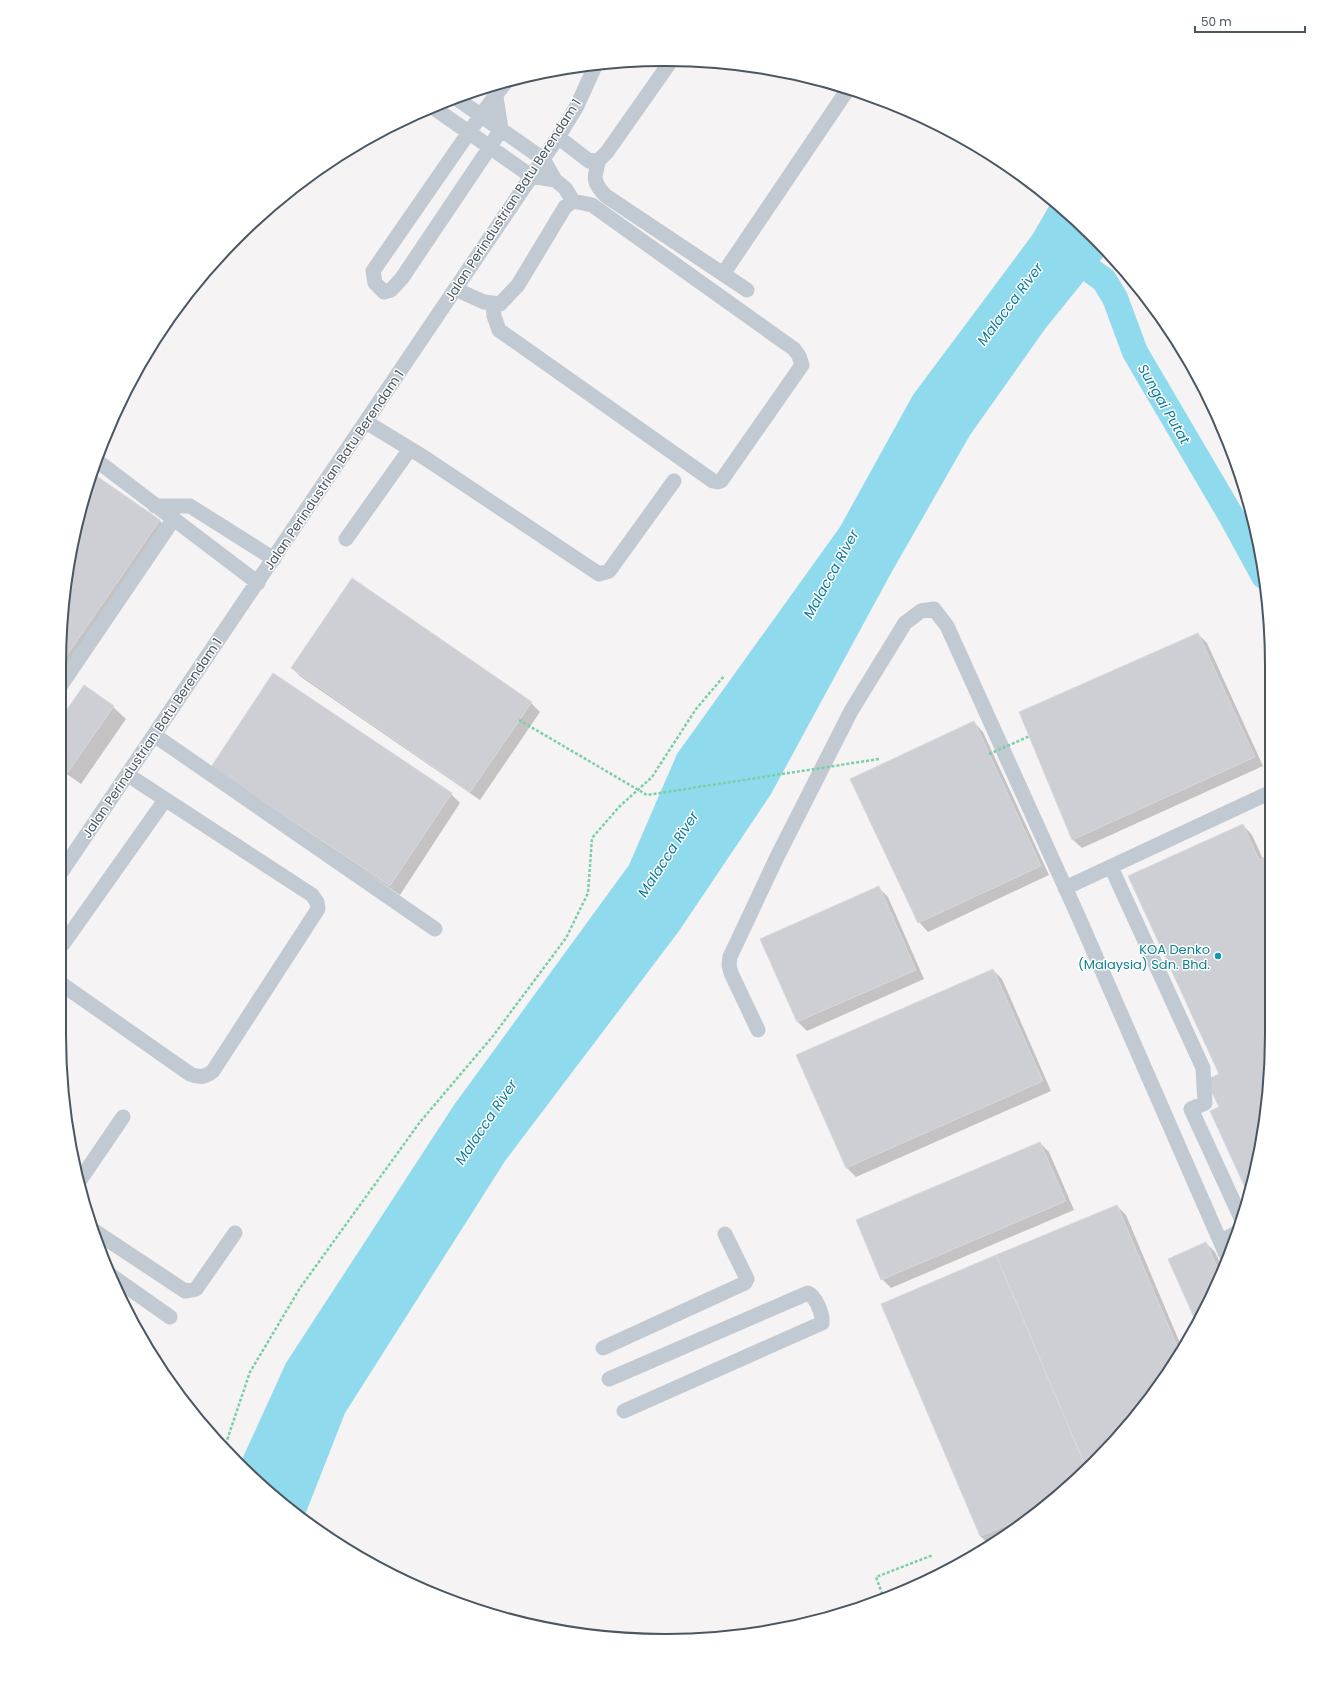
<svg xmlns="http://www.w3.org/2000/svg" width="1331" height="1700" font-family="Poppins,sans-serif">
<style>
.water{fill:#90daee}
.shadow{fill:#0003}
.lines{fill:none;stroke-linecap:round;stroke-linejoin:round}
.river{stroke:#90daee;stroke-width:26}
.building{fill:#cdcfd5;stroke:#d7d9de}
.path{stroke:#7ad0a6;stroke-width:2.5;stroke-dasharray:3 2;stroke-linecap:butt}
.minor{stroke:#c1cad2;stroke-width:15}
.path-bridge{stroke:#7ad0a6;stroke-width:2.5;stroke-dasharray:3 2;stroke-linecap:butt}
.culture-dot{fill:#0f9aa8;stroke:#fff;stroke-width:1.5}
.labels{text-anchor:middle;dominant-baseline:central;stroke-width:3;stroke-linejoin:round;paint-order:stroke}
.street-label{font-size:13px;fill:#4a5661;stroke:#fff}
.culture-label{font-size:13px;fill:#0d838f;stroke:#fff;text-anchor:end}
.water-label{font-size:14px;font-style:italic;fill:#0c7c9b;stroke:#fff}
.rim{fill:none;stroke:#4a5661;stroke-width:2}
</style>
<rect width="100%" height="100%" fill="#f5f3f3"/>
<path class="water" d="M1052,201L1107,252L1045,329L970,435L890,575L771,794L679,931L505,1161L345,1413L303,1520L239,1466L286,1363L454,1105L629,865L677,754L840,527L913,395L1033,234Z"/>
<path class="shadow" d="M91,473L159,520L168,529L61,687L60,626L71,547Z
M1198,634L1207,643L1263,766L1082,848L1072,839Z
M292,668L531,703L540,712L480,800L301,677Z
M113,707L126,719L81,784L61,770V720Z
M974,722L983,732L1049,875L928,932L919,922Z
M222,776L451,794L460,803L400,895Z
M1243,825L1252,835L1263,859L1271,855L1272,1035L1260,1153L1248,1193L1220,1108V1074Z
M879,888L888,897L924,979L807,1031L797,1021Z
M993,970L1002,979L1051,1091L856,1177L847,1168L798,1056Z
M1040,1143L1049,1152L1074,1210L891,1288L882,1279Z
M1117,1206L1126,1215L1182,1348L1170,1372L1094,1464L1035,1516L990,1545L980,1536Z
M1206,1243L1215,1252L1224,1271L1197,1321L1169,1259Z"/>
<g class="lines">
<path class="river" d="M1062,250L1104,280L1115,298L1135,352L1233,519L1264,576"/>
</g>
<path class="building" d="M91,472L160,520L61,664L60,626L71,547Z
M352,578L532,702L470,792L291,668Z
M1198,633L1255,757L1072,840L1019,712Z
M273,673L452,793L390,886L211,767Z
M84,685L114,706L68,772L61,768V718Z
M974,721L1041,866L918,923L850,779Z
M1243,824L1259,860L1271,854L1272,1035L1260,1153L1248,1194L1210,1111L1219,1107L1206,1080L1219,1074L1128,876Z
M879,886L916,970L797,1022L760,939Z
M993,969L1043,1081L846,1168L796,1055Z
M1040,1142L1066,1201L881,1280L856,1220Z
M1117,1205L1180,1353L1170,1372L1094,1464L1087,1470L996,1255Z
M1206,1242L1221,1276L1196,1322L1168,1259Z
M996,1255L1087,1470L1041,1511L980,1536L881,1304Z"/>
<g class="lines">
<path class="path" d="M224,1449L250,1372L300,1288L420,1122L493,1036L566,938L588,893L592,838L619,807L652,777L696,709L724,676
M884,1599L876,1577L933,1555"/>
<path class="minor" d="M496,97L501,129L490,147L402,278L391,290L384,292L375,283L373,271L481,115L505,83
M434,108L531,176L555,180L543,159L456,98
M558,137L589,161L599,160L607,152L671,61
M599,160C594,177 592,182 606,196L747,290
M555,180L565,188L573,201
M723,274L848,89
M455,289L484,302L500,304L518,285L565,207L573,201L592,205L794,349L799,356L802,365L721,481L718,482L713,481L499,330L494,316L493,304
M366,422L425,458L599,574L609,571L674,481
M96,460L258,583
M155,506H190L274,559
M346,539L410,449
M61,685L173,520
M154,735L435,929
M1111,867L1203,1068L1205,1103L1191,1109L1241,1218
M62,871L558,137L577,106L596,64
M1065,888L1271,792
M63,944L165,800
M63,985L190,1074C200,1078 205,1077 213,1071L318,909L317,902L312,895L128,775
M758,1030L731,973L729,965L730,957L777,857L851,711L905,623L921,611L934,609L947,626L1079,918L1228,1259
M78,1183L123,1117
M93,1230L185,1291L196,1289L235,1233
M1221,1241L1236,1233
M109,1274L170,1317
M603,1348L745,1283L747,1279L725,1234
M609,1379L808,1293C816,1297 823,1314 822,1323L624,1411"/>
<path class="path-bridge" d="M519,720L647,795L879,759
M989,754L1030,736"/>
</g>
<circle class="culture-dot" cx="1218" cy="956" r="4"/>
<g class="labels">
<g class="street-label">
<text transform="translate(513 200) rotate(-57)">Jalan Perindustrian Batu Berendam 1</text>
<text transform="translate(334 470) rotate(-56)">Jalan Perindustrian Batu Berendam 1</text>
<text transform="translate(152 738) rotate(-56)">Jalan Perindustrian Batu Berendam 1</text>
</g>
<g class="culture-label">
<text x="1210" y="949">KOA Denko<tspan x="1210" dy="15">(Malaysia) Sdn. Bhd.</tspan></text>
</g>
<g class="water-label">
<text transform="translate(1010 304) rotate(-53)">Malacca River</text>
<text transform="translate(1164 404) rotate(60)">Sungai Putat</text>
<text transform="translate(831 574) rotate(-61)">Malacca River</text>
<text transform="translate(668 854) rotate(-57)">Malacca River</text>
<text transform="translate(486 1122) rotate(-56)">Malacca River</text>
</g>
</g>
<path d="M0 0H1331V1700H0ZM665 66H666A599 599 0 0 1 1265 665V1035A599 599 0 0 1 666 1634H665A599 599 0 0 1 66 1035V665A599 599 0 0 1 665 66Z" fill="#fff" fill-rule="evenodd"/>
<path class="rim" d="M665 66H666A599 599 0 0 1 1265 665V1035A599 599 0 0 1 666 1634H665A599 599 0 0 1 66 1035V665A599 599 0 0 1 665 66Z"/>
<path d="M1195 26v6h110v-6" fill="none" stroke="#4a5661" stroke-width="2"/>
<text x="1201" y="26" font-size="12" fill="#4a5661" stroke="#ffffff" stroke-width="3" paint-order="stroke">50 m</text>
</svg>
